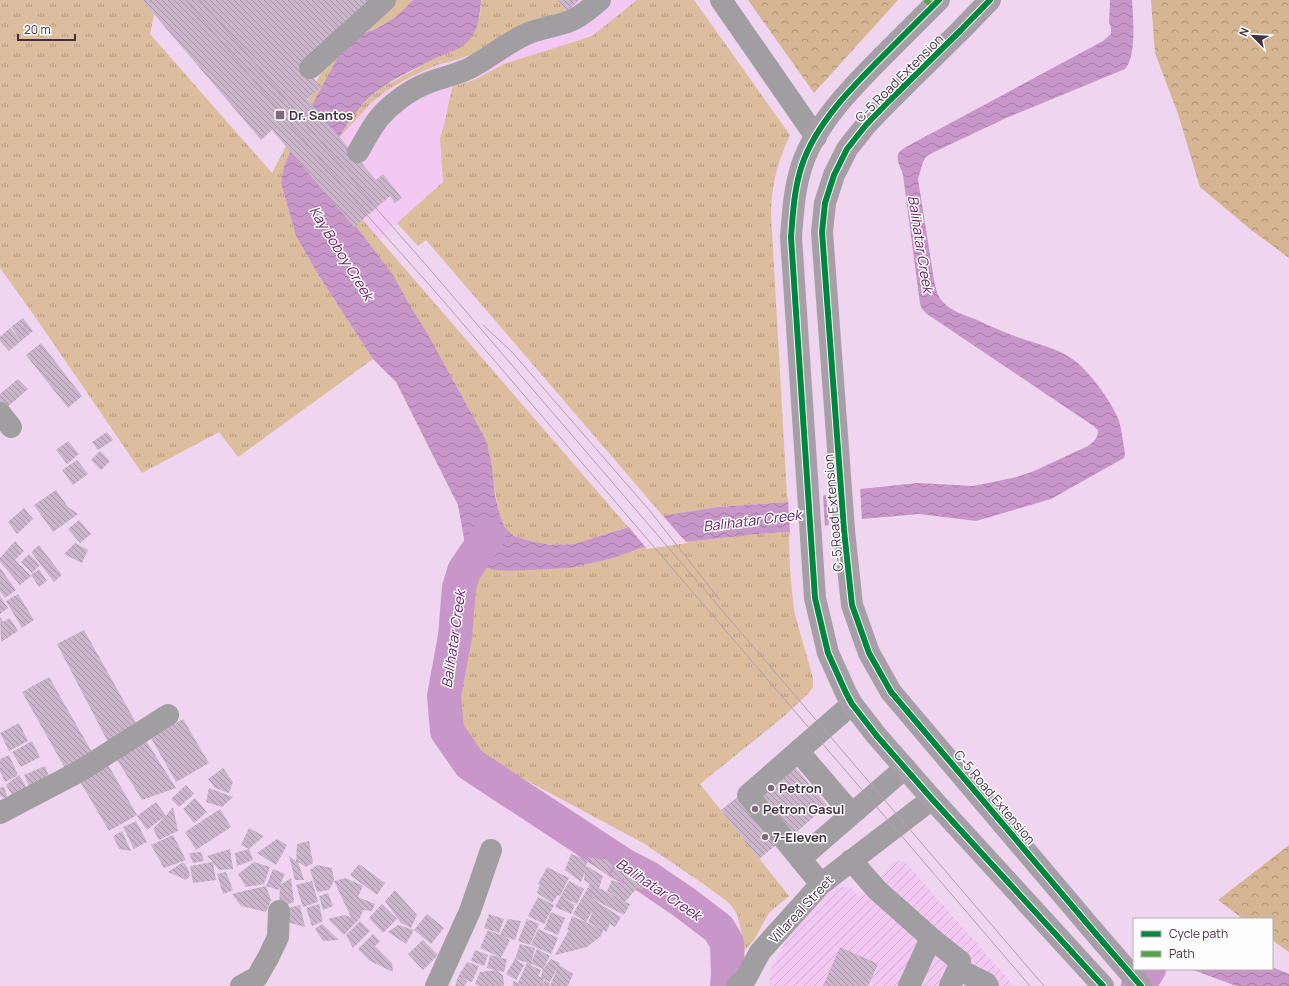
<svg xmlns="http://www.w3.org/2000/svg" width="1289" height="986" font-family="Manrope,sans-serif">
<style>
.built{fill:#f3c9f3}
.industrial{fill:url(#industrial-furrows)}
.grass{fill:url(#grass-tufts)}
.forest{fill:url(#forest-crowns)}
.water{fill:url(#water-waves)}
.pier{fill:#f0d5f0}
.lines{fill:none;stroke-linecap:round;stroke-linejoin:round}
.river{stroke:#c996ca;stroke-width:34}
.building{fill:url(#building-back-hatch);fill-rule:evenodd}
.minor{stroke:#a09ea0;stroke-width:22}
.major{stroke:#a79fa8;stroke-width:22}
.tram{stroke:#afa2af;stroke-width:1}
.quiet{stroke:#55a446;stroke-width:5;stroke-dasharray:10 5;stroke-linecap:butt}
.cycleway-casing{stroke:#fdfdfd;stroke-width:8}
.cycleway{stroke:#00873e;stroke-width:6}
.poi-dot{fill:#806a80;stroke:#fdfdfd;stroke-width:1.5}
.labels{text-anchor:middle;dominant-baseline:central;stroke-width:3;stroke-linejoin:round;paint-order:stroke}
.street-label{font-size:13px;fill:#433043;stroke:#fdfdfd}
.poi-label{font-size:13px;font-weight:bold;fill:#433043;stroke:#fdfdfd;text-anchor:start}
.water-label{font-size:14px;font-style:italic;fill:#611765;stroke:#fdfdfd}
</style>
<defs>
<pattern id="industrial-furrows" width="10" height="10" patternUnits="userSpaceOnUse"><rect width="10" height="10" fill="#f3c9f3"/><path d="M-1 1l2-2M0 10L10 0M9 11l2-2" fill="none" stroke="#d2add2"/></pattern>
<pattern id="grass-tufts" width="24" height="20" patternUnits="userSpaceOnUse"><rect width="24" height="20" fill="#dcbd9d"/><path d="M3 7l-1-3M5 7V3M7 7l1-3M15 17l-1-3M17 17v-4M19 17l1-3" fill="none" stroke="#b49a82"/></pattern>
<pattern id="forest-crowns" width="20" height="18" patternUnits="userSpaceOnUse"><rect width="20" height="18" fill="#d6b592"/><path d="M2 6a3 3 0 1 1 6 0M12 15a3 3 0 1 1 6 0" fill="none" stroke="#af9479"/></pattern>
<pattern id="water-waves" width="16" height="10" patternUnits="userSpaceOnUse"><rect width="16" height="10" fill="#c996ca"/><path d="M0 5q4-4 8 0t8 0" fill="none" stroke="#a57ba6"/></pattern>
<pattern id="building-back-hatch" width="6" height="6" patternUnits="userSpaceOnUse"><rect width="6" height="6" fill="#cab5ca"/><path d="M-1 5l2 2M0 0l6 6M5-1l2 2" fill="none" stroke="#a694a6"/></pattern>
</defs>
<rect width="100%" height="100%" fill="#f0d5f0"/>
<path class="built" d="M558,0H637L592,36L504,64L474,80L452,87L445,121L440,139L443,182L371,246L327,176L338,139L371,103L386,91L410,77L437,65L459,59L506,33L525,23L567,11Z"/>
<path class="industrial" d="M895,861L905,862L1014,986H769L772,967L790,932L834,887H850L860,897Z"/>
<path class="grass" d="M0,0H142L154,14L150,34L272,173L283,152L317,80L331,53L394,0H413C403,14 387,24 371,30L315,99L288,157L284,166L281,183L296,236L319,276L373,359L238,457L219,432L142,473L36,318L0,268Z
M481,0H558L567,12L525,23L506,33L477,52L459,59L437,65L410,77L386,91L371,103L338,139L355,113L367,100L381,88L434,59L463,46L480,16Z
M637,0H694L790,135C777,164 772,183 771,214L787,496L789,502L718,507L663,516L426,240L418,246L397,223L443,182L440,139L445,121L452,87L474,80L504,64L592,36Z
M362,219L628,527L574,544L552,545L530,541L514,536L504,526L499,512L485,438L426,331L355,225Z
M790,532L789,540L790,569L794,611L813,678V687L808,694L782,718L700,784L789,896L769,913L754,940L743,952L742,935L737,914L729,903L702,883L643,843L492,762L474,750L463,734L458,717L459,687L469,608L474,585L484,567L494,570L570,568L610,559L640,548L685,542L758,534Z"/>
<path class="forest" d="M748,0H898L814,93Z
M1151,0H1289V258L1250,229L1200,187L1178,114L1155,53Z
M1289,845V952L1272,940V919H1243L1218,900Z"/>
<path class="water" d="M413,0H481C480,13 479,27 471,38C463,49 447,53 434,59C417,68 397,77 381,88C362,101 350,120 338,139L355,225L393,275L410,306L426,331L485,438L491,461L495,495L499,512L504,526L514,536L530,541L552,545L574,544L667,515L718,507L789,502L860,489L918,483L973,486L1017,477L1034,471L1088,446C1094,441 1098,439 1098,430L1092,425L927,314L922,309L920,304L903,175C900,164 892,156 904,148L1103,41L1111,34V27L1109,22L1110,0H1132C1133,17 1137,56 1125,69L1004,119L930,154L926,157L923,162L918,179L934,280C936,288 937,296 943,302C951,311 964,315 975,319C990,326 1005,333 1020,338C1037,344 1056,348 1071,358C1088,369 1112,402 1119,421C1122,431 1123,443 1125,454L1124,458L1051,499L976,521L919,514L862,519L790,532L758,534L685,542L641,548L610,559L570,568L507,571L494,570L484,567L474,556L465,544L458,505L396,382L373,359L319,276L296,236L281,183L284,166L288,157L315,99L340,54L359,36L383,25L397,16Z
M1272,967L1289,974V986H1236L1191,969H1272Z"/>
<path class="pier" d="M860,487L862,521L829,527L826,493Z
M823,494L825,528L790,534L788,500Z
M661,514L663,516L687,543L647,549L627,525Z"/>
<g class="lines">
<path class="river" d="M488,536L474,556L464,571L459,588L455,636L444,696L447,731L470,764L622,864L647,877L685,903L719,929L727,943L728,974L727,986
M1138,986L1149,969"/>
</g>
<path class="building" d="M142,0H373L300,63L321,87L307,99L376,180L383,174L402,198L395,203L390,196L354,227L272,130L261,140Z
M558,0H579L567,12Z
M23,318L33,331L21,341L11,327Z
M10,328L21,341L9,351L0,341V337Z
M41,343L82,396L68,408L26,355Z
M18,379L28,389L5,409L0,403V394Z
M107,432L113,440L98,450L92,442Z
M68,441L79,454L67,464L56,450Z
M100,451L110,461L101,470L91,460Z
M77,460L88,474L73,485L62,470Z
M56,490L68,507L78,514L53,532L34,505Z
M24,508L33,519L17,534L8,522Z
M79,520L91,534L80,543L68,529Z
M15,541L24,551L15,560L31,576L20,585L0,562V558Z
M75,543L88,550L82,563L64,554Z
M39,545L62,575L54,582L31,552Z
M29,554L40,565L32,573L21,562Z
M0,568L16,590L5,598L0,591Z
M39,569L47,581L39,587L31,575Z
M18,594L34,620L22,628L6,601Z
M0,596L8,608L0,614Z
M0,617L3,622L10,618L18,631L1,642Z
M84,630L139,728L109,744L57,644Z
M49,677L93,754L66,770L22,692Z
M183,719L209,763L176,782L151,738Z
M19,723L28,741L9,751L0,733Z
M145,739L176,788L142,800L116,758Z
M32,741L40,757L21,767L12,752Z
M9,755L18,775L5,782L0,771V759Z
M785,755L827,805L790,838L747,788Z
M107,763L137,815L109,831L79,780Z
M45,766L52,784L32,793L24,775Z
M223,768L233,782L229,793L215,788L208,779Z
M19,775L31,794L16,802L6,785Z
M186,785L194,794L179,807L171,799Z
M4,787L8,799L0,796V788Z
M209,788L233,797L222,807L206,802Z
M744,792L782,840L759,859L721,810Z
M195,798L207,812L194,823L183,809Z
M156,802L166,816L173,807L178,831L159,840L153,829L165,816L147,830L137,816Z
M220,809L231,827L196,850L185,832Z
M136,821L147,842L134,849L123,827Z
M249,828L264,836L249,849L253,860L237,866L235,853L249,849L241,845Z
M122,831L131,851L119,849L113,836Z
M173,835L186,860L164,868L151,845Z
M277,839L287,845L276,865L257,853Z
M309,841L313,863L306,867L298,862L304,880H295L289,856L296,861L297,844Z
M230,849L233,869L219,870L213,863L216,880L193,883L190,866L213,862L207,856Z
M201,852L204,861L193,863L189,853Z
M571,854L588,860L585,870L587,866L603,876L599,888L619,898L607,891L612,880L624,884V876L622,881L610,877L616,865L624,876L623,870L647,877L642,890L637,888L625,902L630,904L624,915L589,897L621,917L615,927L610,924L606,932L603,930L601,936L587,947L555,955L569,930H567L572,916L601,929L588,922L592,914L591,913L586,922L573,914L590,884L584,880L585,872L581,882L565,870Z
M586,857L609,860L613,866L608,875L596,867Z
M183,862L188,868L190,876L186,880L168,872Z
M254,862L270,867L264,884L246,887L238,874Z
M359,864L385,883L377,895L350,875Z
M317,865L332,868L334,881L346,878L363,886L358,897L375,904L372,911L363,910L360,918L344,935L328,919L344,915L351,917L334,881L329,890L317,892L310,870Z
M547,867L569,878L560,896L558,895L552,903L537,893L540,885L538,884Z
M273,869L285,874L280,885L291,878L294,902L279,908L280,885L279,890L266,886Z
M226,872L233,890L223,894L217,874Z
M312,881L318,902L303,907L296,885Z
M569,881L584,889L577,904L564,898L575,905L571,914L555,907Z
M266,886L271,900L266,912L241,906L232,894Z
M395,890L417,915L411,928L401,923L385,901Z
M328,893L333,906L323,910L319,896Z
M538,897L554,905L544,924L528,916Z
M319,904L323,921L312,926L306,908Z
M382,904L397,919L383,933L369,918Z
M300,905L305,927L287,922L284,909Z
M551,912L565,918L558,935L544,929Z
M427,914L444,928L431,944L414,930Z
M489,914L504,919L499,933L484,928Z
M508,919L521,921L515,940L502,936L510,940L501,958L507,959L504,972L487,968L490,955L500,957L480,948L488,930L500,935Z
M527,919L539,924L530,945L518,941Z
M360,921L370,931L353,948L346,935Z
M322,924L339,940L323,941L315,929Z
M398,925L414,930L406,944L388,932Z
M538,929L558,938L551,954L531,945Z
M373,934L380,941L375,946L392,963L393,972L370,961L358,949Z
M423,940L438,955L423,970L408,954Z
M520,944L535,948L531,963L537,949L550,956L543,969L551,959L560,963L559,965L573,974L568,986H550L558,967L550,982L544,979L542,983L545,980L550,983L549,986H525L519,984L523,986H513V981L518,983L527,963H529L515,959ZM530,963L543,969L541,977L538,976L541,970L532,966Z
M840,947L878,964L868,986H823Z
M475,950L488,955L484,966L471,961Z
M515,959L524,965L516,980L506,974Z
M467,962L479,966L472,982L458,977L467,981L465,986H455L458,977Z
M496,970L503,975L504,986H480L475,984L480,972Z"/>
<g class="lines">
<path class="minor" d="M721,0L816,137
M310,68L385,0
M358,152C365,140 371,128 379,118C390,105 407,92 423,85C437,78 454,76 468,69C490,58 507,42 529,33C542,28 557,26 570,21C581,17 590,8 600,0
M0,413L11,427
M798,751L852,814
M0,813L80,771L168,715
M800,859L905,768
M851,860L877,890L931,938L960,961L958,969L950,986
M821,884L748,795L852,704
M958,969L986,983L988,986
M241,986L257,977L268,958L278,937L279,911
M436,986L470,911L491,850
M737,986L746,978L760,952L821,884L932,799
M909,986L931,938"/>
<path class="major" d="M939,0C921,18 903,36 885,54C854,85 816,123 802,165C794,189 793,213 791,237L815,598L828,653L846,693L852,704L876,735L932,799L1103,986
M990,0L961,30L888,102L866,125L847,149L834,175L825,203L822,232L844,530L852,605L869,653L891,692L1096,934L1141,986"/>
<path class="tram" d="M186,0L367,215L440,297L1030,986
M200,0L274,85L376,208L427,266L1044,986
M483,325L512,352L650,511L719,599"/>
<path class="quiet" d="M925,0L934,6"/>
<g class="cycleway-casing">
<path id="cycleway" d="M939,0C921,18 903,36 885,54C854,85 816,123 802,165C794,189 793,213 791,237L815,598L828,653L846,693L852,704L876,735L932,799L1103,986
M990,0L961,30L888,102L866,125L847,149L834,175L825,203L822,232L844,530L852,605L869,653L891,692L1096,934L1141,986"/>
</g>
<use href="#cycleway" class="cycleway"/>
</g>
<g class="poi-dot">
<rect x="275" y="110" width="10" height="10" rx="2"/>
<circle cx="771" cy="788" r="4"/>
<circle cx="755" cy="809" r="4"/>
<circle cx="765" cy="837" r="4"/>
</g>
<g class="labels">
<g class="street-label">
<text transform="translate(899 78) rotate(-45)">C-5 Road Extension</text>
<text transform="translate(833 513) rotate(-95)">C-5 Road Extension</text>
<text transform="translate(995 797) rotate(50)">C-5 Road Extension</text>
<text transform="translate(801 909) rotate(-47)">Villareal Street</text>
</g>
<g class="poi-label">
<text x="289" y="115">Dr. Santos</text>
<text x="779" y="788">Petron</text>
<text x="763" y="809">Petron Gasul</text>
<text x="773" y="837">7-Eleven</text>
</g>
<g class="water-label">
<text transform="translate(921 244) rotate(81)">Balihatar Creek</text>
<text transform="translate(342 253) rotate(58)">Kay Boboy Creek</text>
<text transform="translate(752 520) rotate(-7)">Balihatar Creek</text>
<text transform="translate(453 639) rotate(-82)">Balihatar Creek</text>
<text transform="translate(659 889) rotate(34)">Balihatar Creek</text>
</g>
</g>
<rect x="1133" y="918" width="140" height="52" fill="#fdfdfd" stroke="#b3abb3"/>
<rect x="1141" y="931" width="20" height="6" fill="#00873e" stroke="#b3abb3"/>
<text x="1169" y="938" font-size="12" fill="#433043">Cycle path</text>
<rect x="1141" y="951" width="20" height="6" fill="#55a446" stroke="#b3abb3"/>
<text x="1169" y="958" font-size="12" fill="#433043">Path</text>
<g transform="translate(1253 36) rotate(294)" stroke="#fdfdfd" stroke-width="3" paint-order="stroke">
<path d="M0-3L7 15L0 10L-7 15Z" fill="#433043"/>
<text y="-6" font-size="11" font-weight="bold" text-anchor="middle" fill="#433043">N</text>
</g>
<path d="M18 34v6h57v-6" fill="none" stroke="#433043" stroke-width="2"/>
<text x="24" y="34" font-size="12" fill="#433043" stroke="#fdfdfd" stroke-width="3" paint-order="stroke">20 m</text>
</svg>
